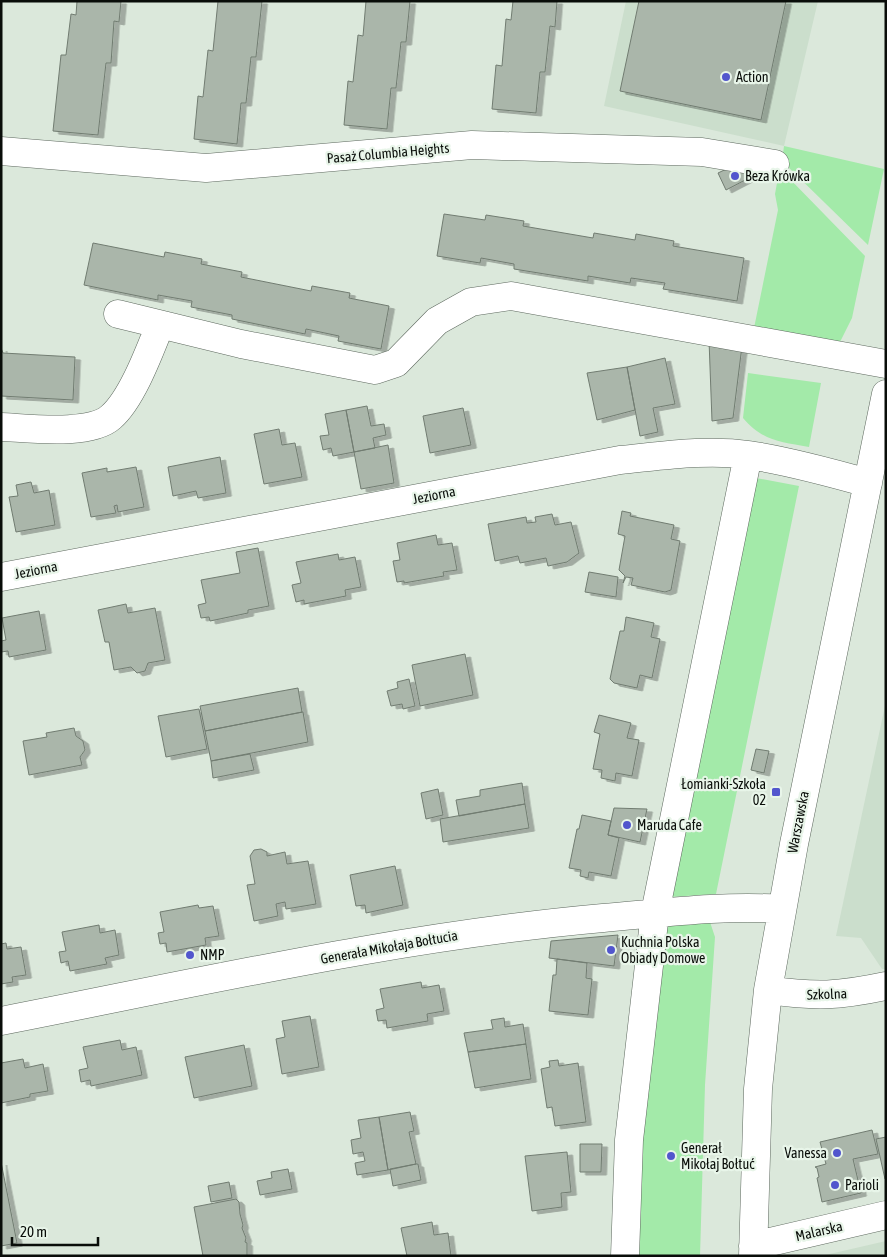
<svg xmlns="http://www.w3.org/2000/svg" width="887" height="1257" font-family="'Asap Condensed',sans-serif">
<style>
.built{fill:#cbdecc}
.green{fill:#a3eaa9}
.building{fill:#aab6aa;stroke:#717c71;filter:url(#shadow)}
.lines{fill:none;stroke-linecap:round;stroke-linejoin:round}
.minor-casing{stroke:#5e695f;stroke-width:29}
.minor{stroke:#fff;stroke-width:28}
.poi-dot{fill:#5256cd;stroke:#e8f5e9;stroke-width:2}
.labels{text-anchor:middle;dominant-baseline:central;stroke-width:4.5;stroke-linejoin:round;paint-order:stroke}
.poi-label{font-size:14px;fill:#090d09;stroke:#e8f5e9;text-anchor:start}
.street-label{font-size:14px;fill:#090d09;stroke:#e8f5e9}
</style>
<defs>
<filter id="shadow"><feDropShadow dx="5.5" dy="3" stdDeviation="0" flood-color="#0004"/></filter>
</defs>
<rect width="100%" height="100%" fill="#dbe8db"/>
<path class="built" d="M626,1H818L784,146L604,106Z
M886,701V969H882L861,938L836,936Z
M886,1241V1256H821Z"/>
<path class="green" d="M784,146L884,169L868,245L782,161Z
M779,172L785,174L865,256L852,318L839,344L753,333L778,210L775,194Z
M748,373L821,383L809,447C780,442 763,441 743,418Z
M756,478L799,486L716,894L670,897Z
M710,922L715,937L705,1085L700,1256H635L637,1148L665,926Z"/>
<path class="building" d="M77,1H121L119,22L114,21L111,63H106L98,135L53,131L61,55H66L71,14L76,15Z
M218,1H262L256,57H251L246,103H241L237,144L194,139L198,96L203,97L208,50L213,51Z
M366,1H410L406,42H401L396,88H391L387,129L344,125L348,81L353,82L358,35L363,36Z
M513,1H557L555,27L550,26L545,72H540L536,113L492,109L496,65L502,66L506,19L511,20Z
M639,1H786L761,120L620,91Z
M741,162L749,178L726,190L718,173Z
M444,214L485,220L486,215L524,221L523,226L593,238L594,233L635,240L636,234L674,241L673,246L744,258L737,301L663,289L665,283L631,278L630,283L588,276V281L514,269V264L481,258L480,263L437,256Z
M93,243L164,257L165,252L202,259L201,264L242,272L241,277L311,291L312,286L350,293L349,298L389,306L381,349L338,341L339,336L306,329L305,334L232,319V315L191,307L192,301L158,295V300L84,285Z
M709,340L742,346L733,418L712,421Z
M1,348L3,353L75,357L73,400L1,396Z
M665,358L675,404L653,408L658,432L640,436L627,367Z
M627,367L635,410L597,420L587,373Z
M367,406L371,426L384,424L386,435L373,438L375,448L354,452L346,410Z
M463,408L471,445L430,453L423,416Z
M346,410L354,452L333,456L331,448L323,450L320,436L329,435L325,414Z
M279,429L282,445L295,443L302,477L264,484L254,434Z
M388,445L394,483L361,489L354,452Z
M220,457L226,493L198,498L196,491L173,496L168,467Z
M136,467L144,507L118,512L117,505L114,506L116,513L91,517L82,473L107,468V472Z
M31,482L34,493L49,490L55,525L16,532L9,497L18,496L16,485Z
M622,511L631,513L630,516L674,525L671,539L680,541L671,590L665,592L631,585L633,578L626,577L623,583L625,576L619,570L625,536L618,534Z
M552,514L555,525L571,522L579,553L567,562L548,566L546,558L520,563L518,556L495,561L488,524L526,517L527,523L536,522L535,517Z
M436,535L438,545L452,543L457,570L443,572L444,576L404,583V581L397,582L393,561L400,560L397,543Z
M258,548L269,606L248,610V613L210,621L209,617L201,618L198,605L206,603L201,580L240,573L236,552Z
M338,554L339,560L355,557L361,587L345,590L346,596L304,604V600L296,602L292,585L301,583L296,562Z
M589,572L618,577L616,597L585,592Z
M126,604L128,613L155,608L165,660L148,663L145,671L137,673L131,667L114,670L109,642H105L98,610Z
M39,611L46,650L9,657L8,651L1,652V641L6,640L2,618Z
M626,617L654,623L651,637L660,639L652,678L640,675L637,688L614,683L610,679L620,631H624Z
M465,654L473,695L420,706L412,665Z
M409,679L415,706L403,709L402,704L391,706L387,691L398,688L397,682Z
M298,688L302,712L205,731L200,706Z
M199,709L207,749L166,757L158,716Z
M303,712L308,742L211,761L205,731Z
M599,715L631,723L627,738L639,740L632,776L616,773L615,781L601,778L602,770L593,769L600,734L594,732Z
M74,728L76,736L83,741L85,750L80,757L82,765L29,775L23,741L47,737L46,733Z
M756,749L769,751L764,773L751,770Z
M250,754L254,770L213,778L211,761Z
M522,783L525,804L459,816L456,800L480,796V790Z
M438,789L443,815L426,819L421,793Z
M525,804L529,828L443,842L440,819Z
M614,808L647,809L640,842L608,835Z
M582,815L611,821L608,835L619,838L611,876L589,872L588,878L580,876L581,870L569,868L577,829H579Z
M261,849L267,852V856L285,852L287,864L308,861L316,904L286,909L285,902L276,904L278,916L254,921L247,885L255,884L250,856L254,850Z
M395,866L403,905L366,913L365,905L356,906L350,875Z
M198,905L199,908L213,906L219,936L205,938L206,945L167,952L166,943L160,944L158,933L164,932L160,912Z
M99,925L100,933L115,930L119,955L105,958L107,964L70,971L68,961L61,963L59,952L66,951L62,932Z
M618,935L614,966L549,958L551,941Z
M6,943L7,949L21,947L26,975L12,977L13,982L1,984V944Z
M557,959L587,963L586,978L592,979L588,1015L549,1011L553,975H556Z
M421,982L422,988L439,985L444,1011L427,1014L428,1021L387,1028L386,1020L378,1021L376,1010L384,1008L380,989Z
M310,1016L319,1067L282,1074L276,1039L285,1037L282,1021Z
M504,1018L505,1027L523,1024L526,1044L468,1052L464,1033L493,1029L491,1020Z
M120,1040L122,1050L136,1047L142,1075L91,1086L90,1080L81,1082L79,1070L88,1068L83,1047Z
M526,1044L531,1079L475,1088L468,1052Z
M244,1045L252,1086L194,1098L185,1057Z
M23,1059L25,1068L43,1064L48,1091L30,1094V1097L1,1103V1063Z
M558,1060L559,1066L578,1063L586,1122L555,1126L552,1107L547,1108L541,1069L550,1067L549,1061Z
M410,1112L414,1131L409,1132L416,1164L388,1170L379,1117Z
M379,1117L388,1170L357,1175L355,1163L365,1161L363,1152L353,1154L351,1140L361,1138L358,1120Z
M872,1130L878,1154L853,1159L861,1193L822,1202L817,1178L819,1177L817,1168L815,1167L826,1164L820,1142Z
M886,1137V1179H885L876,1139Z
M580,1144H602L601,1172H580Z
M567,1152L571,1192L561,1193L562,1207L532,1211L525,1156Z
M1,1162L17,1243L1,1246Z
M416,1164H418L421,1180L393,1186L390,1169Z
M288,1169L292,1189L260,1195L257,1181L272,1178L271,1172Z
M229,1182L232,1198L211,1202L208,1186Z
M236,1199L239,1202L240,1214L243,1225L242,1228L246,1238L245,1242L247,1243V1256H203L194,1207Z
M432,1222L434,1235L448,1233L451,1256H407L401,1228Z"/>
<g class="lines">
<g class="minor-casing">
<path id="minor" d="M1,151L206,168L472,145L702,152L775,164
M118,314L241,344L375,370L396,363L437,321L471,302L511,296L886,364
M1,427C28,428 90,436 111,417C132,399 150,350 160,325
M1,577L620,460C662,456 706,449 749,455C789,461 829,472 868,483
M768,990C816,997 839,996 886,986
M1,1021C201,982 401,936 603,918C663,913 722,905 781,909
M753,1246L886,1215
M625,1256L629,1140L655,913L748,455
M753,1256L758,1089L768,990L794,844L886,394"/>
</g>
<use href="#minor" class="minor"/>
</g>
<g class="poi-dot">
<circle cx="726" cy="77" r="5"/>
<circle cx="735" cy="176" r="5"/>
<rect x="771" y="787" width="10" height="10" rx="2.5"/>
<circle cx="627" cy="825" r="5"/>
<circle cx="611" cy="950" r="5"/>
<circle cx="190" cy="955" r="5"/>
<circle cx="837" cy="1153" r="5"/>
<circle cx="671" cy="1156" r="5"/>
<circle cx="835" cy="1185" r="5"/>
</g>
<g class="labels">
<g class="poi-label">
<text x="736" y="77">Action</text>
<text x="745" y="176">Beza Krówka</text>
<text x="766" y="784" text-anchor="end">Łomianki-Szkoła<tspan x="766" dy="16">02</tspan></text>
<text x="637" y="825">Maruda Cafe</text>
<text x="621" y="942">Kuchnia Polska<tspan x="621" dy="16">Obiady Domowe</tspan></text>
<text x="200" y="955">NMP</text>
<text x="681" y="1148">Generał<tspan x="681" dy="16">Mikołaj Bołtuć</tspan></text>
<text x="827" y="1153" text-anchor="end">Vanessa</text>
<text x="845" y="1185">Parioli</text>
</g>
<g class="street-label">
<text transform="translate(388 153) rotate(-5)">Pasaż Columbia Heights</text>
<text transform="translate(434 495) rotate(-11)">Jeziorna</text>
<text transform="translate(36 570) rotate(-11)">Jeziorna</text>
<text transform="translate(798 822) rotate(-79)">Warszawska</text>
<text transform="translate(389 947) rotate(-10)">Generała Mikołaja Bołtucia</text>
<text transform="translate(827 994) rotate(-2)">Szkolna</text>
<text transform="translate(819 1231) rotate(-13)">Malarska</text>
</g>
</g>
<rect width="887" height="1257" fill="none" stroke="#090d09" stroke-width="5"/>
<path d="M12 1237v8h86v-8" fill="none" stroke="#090d09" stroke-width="2.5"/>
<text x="20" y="1237" font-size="15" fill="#090d09" stroke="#e8f5e9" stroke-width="4" paint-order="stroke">20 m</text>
</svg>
